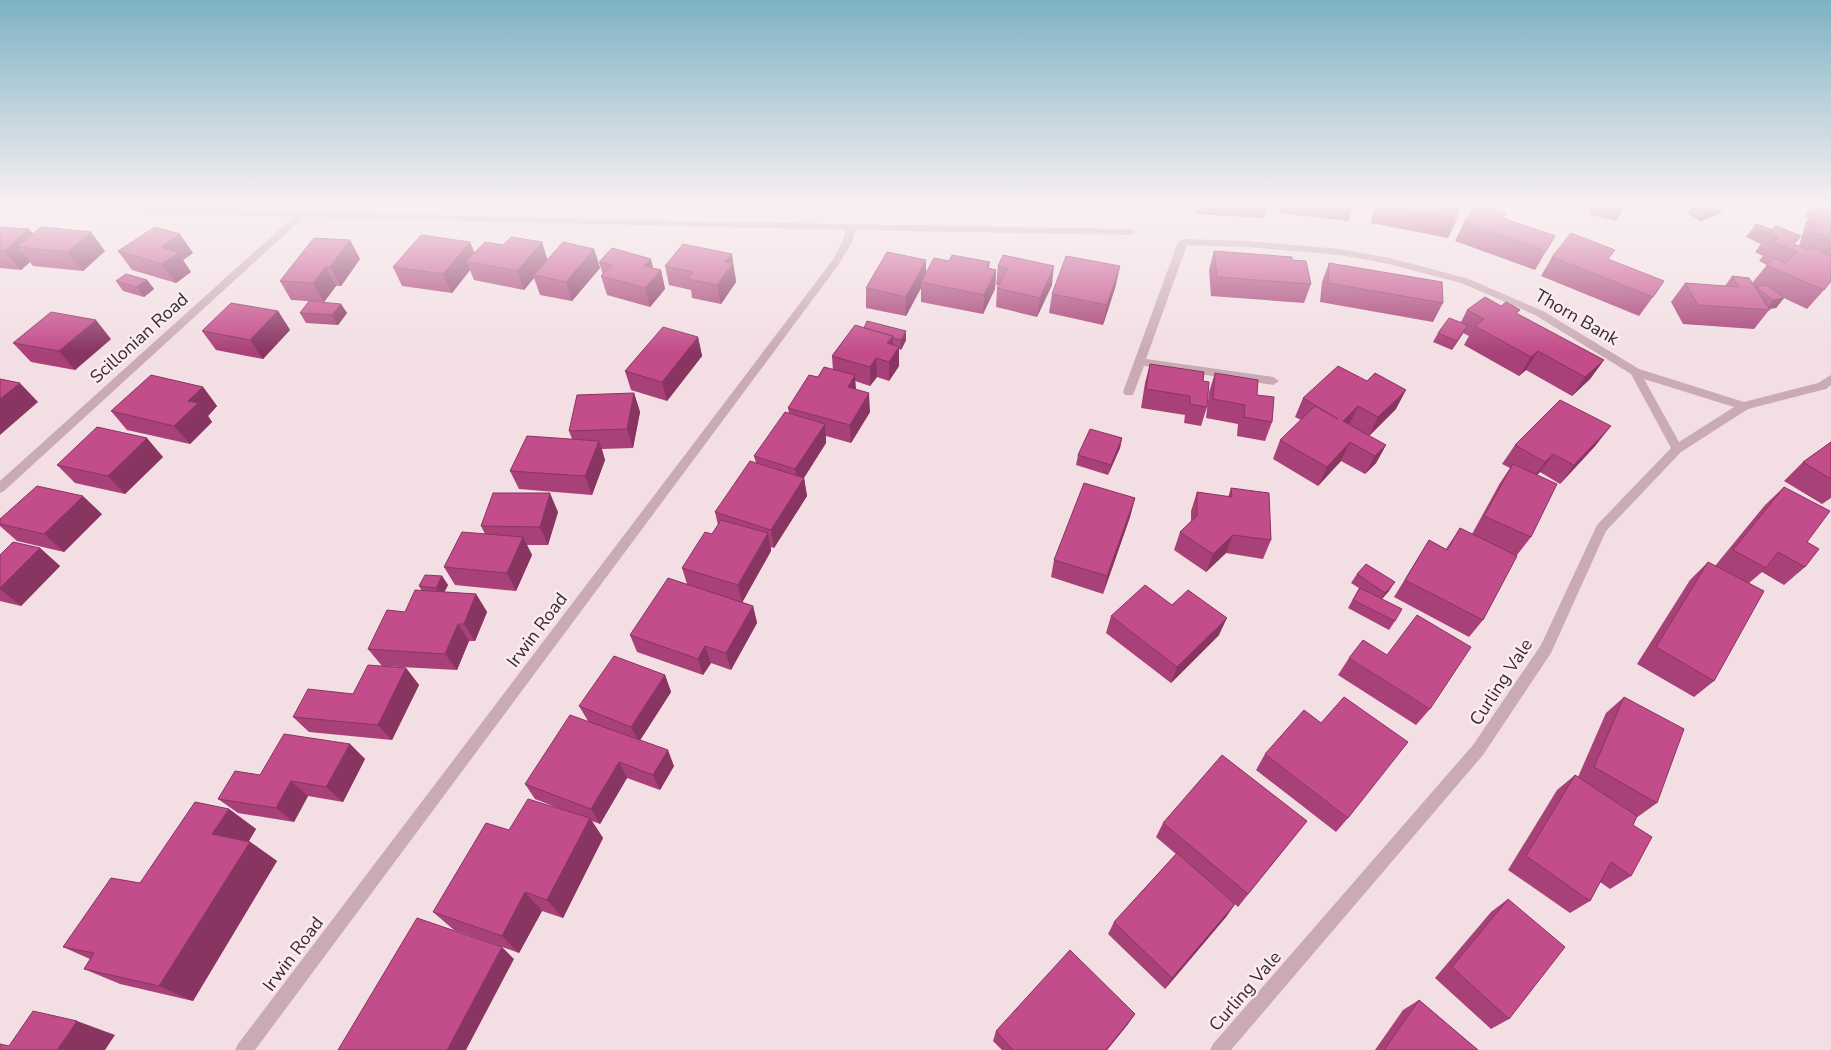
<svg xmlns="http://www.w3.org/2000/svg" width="1831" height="1050" font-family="'Nunito Sans',sans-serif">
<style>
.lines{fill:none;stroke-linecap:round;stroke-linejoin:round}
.minor{fill:#caaab4;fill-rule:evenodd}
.wall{fill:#a84177}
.shaded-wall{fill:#883561}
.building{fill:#c34c8a;stroke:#883561}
.labels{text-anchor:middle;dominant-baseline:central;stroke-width:5;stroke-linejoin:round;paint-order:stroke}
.street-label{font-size:18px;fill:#382a30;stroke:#faebee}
</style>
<rect width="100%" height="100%" fill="#f2dee3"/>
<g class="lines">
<path class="minor" d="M6,205H87L571,219L1131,229L1136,232L1131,235L855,230L853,240L839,264L255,1050H235L238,1044L832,261L843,240L846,230L304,217L4,491L0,493V481L293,217L11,208Z
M1183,239L1247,241L1340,249L1390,258L1469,279L1543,311L1639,369L1744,402L1818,383L1831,375V385L1826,389L1748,409L1681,452L1606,531L1551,653L1483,755L1231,1050H1210L1213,1044L1473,745L1541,645L1597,525L1671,448L1631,374L1535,315L1461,283L1389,264L1340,255L1247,247L1187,245L1146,359L1273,377L1279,381L1273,385L1144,366L1133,395H1125L1123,392L1178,242ZM1644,379L1734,407L1679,442Z"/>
</g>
<path class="wall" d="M1194,205H1268L1264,218L1196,214Z
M1279,205H1361L1360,207L1354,206L1348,221L1279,213Z
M1374,205H1458L1457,219L1448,238L1371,223Z
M1593,205H1623L1622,212L1616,221L1590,215L1591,208Z
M1692,205H1725L1719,214L1700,221L1687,213Z
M1812,205H1831V282L1807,309L1784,298L1776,308L1770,309L1754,329L1683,324L1671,302L1685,283L1725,286L1732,276L1752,283L1767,265L1759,261L1763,256L1755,252L1761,244L1746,237L1756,224L1799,246L1806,222L1809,218L1805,217L1808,210Z
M1503,218L1555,236L1535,270L1455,241L1464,222Z
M0,227L33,234L105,251L83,271L33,266L30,262L21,270L0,268Z
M350,240L360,259L341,286H336L324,302L291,300L280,281Z
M594,249L600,268L572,301L540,295L534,278L524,290L474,280L470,270L452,293L402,286L393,267L474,253L548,260Z
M118,251L193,253L183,260L191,272L176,283L132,270Z
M1214,251L1292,260L1311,284L1304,303L1211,296L1209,270Z
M1003,255L1052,285L1037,317L996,307L997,288L999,285H996L998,266Z
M1552,257L1609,259L1653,297L1639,316L1541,276Z
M926,260V273L949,261L990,262L989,268L996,270L995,289L983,314L921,302V288L906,316L866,308V288Z
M599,262L653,268L661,270L665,289L650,307L607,295L601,276L603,275Z
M1329,263L1443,303L1433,322L1320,302L1322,282Z
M665,266L735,273L736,282L721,304L692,298L691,290L669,285Z
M147,280L154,289L144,297L123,291L116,281Z
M1116,285L1103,325L1049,313L1052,294Z
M341,304L347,313L338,325L306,323L300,313Z
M1467,310L1517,314L1604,360L1590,379L1572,396L1526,370L1519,376L1464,345L1469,336L1463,333L1452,350L1433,342L1438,333L1461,322Z
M278,311L290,330L263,359L216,350L202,331Z
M855,325L906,340L901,350L899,349V366L889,381L877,377L870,386L855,381L856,389L870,412L851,443L826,436V443L804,478L807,496L774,548L771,547V551L742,602L753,606L757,623L731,670L711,663L703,675L637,652L630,635L687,584L682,568L712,534L718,525L715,512L756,463L754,456L789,413L788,408L818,377L833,370L832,356Z
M698,337L702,356L667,401L631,390L625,371Z
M111,339L75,370L31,362L13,343Z
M1150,364L1203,381L1207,407L1201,426L1184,423L1185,415L1141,408L1145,383Z
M1215,373L1272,422L1265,441L1237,436L1238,424L1206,418L1209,392Z
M203,387L217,406L208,416L212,422L190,444L127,430L111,411Z
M634,393L640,412L633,448L602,449L605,460L592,495L519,489L510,471L572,439L569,431Z
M1303,398L1396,409L1369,436L1386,445L1376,463L1365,474L1341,461L1318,486L1273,459L1280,440L1301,420L1295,417Z
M1122,438L1120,448L1108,475L1076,465L1078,455Z
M1831,442V498L1822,504L1784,481L1803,462Z
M1515,445H1596L1560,484L1540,472L1537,475L1531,537L1517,555L1483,620L1469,637L1394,597L1429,540L1446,549L1460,528L1472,534L1500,483L1510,468L1502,464Z
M163,457L125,494L75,483L57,465Z
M1784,487L1807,542L1805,567L1784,585L1762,572L1749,583L1714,681L1694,697L1637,664L1690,580L1708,562L1715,566L1765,505Z
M1231,488L1271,540L1263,559L1226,553L1206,572L1174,550L1180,532L1191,521V511L1197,492L1228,497Z
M1135,498L1130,517L1103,594L1051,577L1054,560Z
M558,512L548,545H527L532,555L516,591L455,585L444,567L485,534L481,526Z
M102,514L64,552L17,541L0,526V519Z
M40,548L60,566L21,606L0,601V555Z
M1357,574L1389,591L1382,599L1395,621L1389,630L1348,608L1359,588L1351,583Z
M442,576L448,585L444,592L476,594L487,612L475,641H469L457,670L382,666L368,649L405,612L422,591L419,586Z
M1172,605L1219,635L1171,683L1106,633L1111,616Z
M1349,658L1430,709L1416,725L1338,675Z
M406,668L419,685L392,740L309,732L293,717L353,694Z
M665,675L671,692L640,740L674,766L660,790L627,778L600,824L592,821L603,838L563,918L542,911L519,953L454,930L433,912L509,830L563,810L535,799L525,784L588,721L579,706Z
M1624,697L1657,803L1636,818L1633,825L1631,876L1610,889L1600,882L1590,901L1570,913L1508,870L1557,790L1575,775L1578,777L1606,713Z
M350,744L365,759L343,802L308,796L294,822L238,813L218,799Z
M1265,754L1348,818L1336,832L1256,770Z
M229,809L256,829L249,841L277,861L193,1001L120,984L84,969L90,959L63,947L140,883Z
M1307,821L1238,907L1235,904L1226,917L1165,989L1108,934L1114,922L1176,854L1156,837L1163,823Z
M1508,899L1509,1019L1491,1029L1435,978L1491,912Z
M1419,1000L1478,1050H1375L1403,1010Z
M1135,1014L1128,1024L1107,1050H1002L993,1041L996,1031Z"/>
<path class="shaded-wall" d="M1725,205L1719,214L1700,221L1707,211Z
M29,229L44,248L17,247L30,262L21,270L4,251Z
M91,232L105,251L83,271L68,252Z
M180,234L193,253L183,260L191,272L176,283L162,264L161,247Z
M350,240L360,259L341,286L330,267Z
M470,242L478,261H466L470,270L452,293L443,274Z
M542,242L548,261L534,275V278L524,290L517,271Z
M594,249L600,268L572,301L566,282Z
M732,254L736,282L721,304L717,285L725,262Z
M651,259L655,276L661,270L665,289L650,307L645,288L644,266Z
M926,260V279L921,282V288L906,316V297Z
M1054,266L1052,285L1037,317L1040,298Z
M1120,266L1116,285L1103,325L1107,305Z
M326,267L336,286L324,302L313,283Z
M996,270L995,289L983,314L984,295Z
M147,280L154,289L144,297L137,287Z
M1784,298L1776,308L1766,309L1773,300Z
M341,304L347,313L338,325L332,315Z
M278,311L290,330L263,359L250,340Z
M96,320L111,339L75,370L59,351Z
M1468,325L1462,335L1452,350L1457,341Z
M906,331V340L901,350V340Z
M893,336V355L888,362L887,343Z
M698,337L702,356L667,401L662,382Z
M899,347V366L889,381V362Z
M1538,351L1526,370L1519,376L1531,357Z
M876,358L877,377L870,386V367Z
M1604,360L1590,379L1572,396L1585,377Z
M855,375L856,394L848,387Z
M20,383L38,402L0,435V399Z
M203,387L217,406L208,416L212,422L190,444L174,426L188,401Z
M1406,390L1396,409L1369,436L1378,417Z
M634,393L640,412L633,448L627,429Z
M869,393L870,412L851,443L850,425Z
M1358,406L1349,425L1343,421Z
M825,424L826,443L798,487L795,469Z
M1611,426L1596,445L1560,484L1574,465Z
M147,438L163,457L125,494L108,476Z
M1122,438L1120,448L1108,475L1111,465Z
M599,441L605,460L592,495L585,476Z
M1350,442L1341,461L1318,486L1327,467Z
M1386,445L1376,463L1365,474L1375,456Z
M1553,454L1540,472L1532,480L1545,462Z
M804,478L807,496L774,548L771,530Z
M550,493L558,512L548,545L540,527Z
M83,496L102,514L64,552L44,534Z
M1135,498L1130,517L1103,594L1107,576Z
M768,533L771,551L742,603L738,585Z
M1233,535L1226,553L1206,572L1213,554Z
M523,537L532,555L516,591L507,573Z
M40,548L60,566L21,606L0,589V588Z
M442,576L448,585L442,597L436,588Z
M1395,582L1389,591L1379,602L1385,593Z
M476,594L487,612L475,641L464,624Z
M753,606L757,623L731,670L726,653Z
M1227,618L1219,635L1171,683L1177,667Z
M458,624L469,641L457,670L445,654Z
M705,646L711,663L703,675L698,659Z
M406,668L419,685L392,740L378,725Z
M665,675L671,692L639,742L631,727Z
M350,744L365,759L343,802L326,787Z
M668,750L674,766L660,790L653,775Z
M619,762L627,778L600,824L591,809Z
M291,781L308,796L294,822L276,808Z
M229,809L256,829L241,854L212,834Z
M590,818L603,838L563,918L547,900Z
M250,842L277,861L193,1001L159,986Z
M525,892L542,911L519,953L502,936Z
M1235,904L1226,917L1165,989L1172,978Z
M502,947L514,959L466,1050H447Z
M1135,1014L1128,1024L1107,1050H1106Z
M77,1021L115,1035L105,1050H57Z"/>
<path class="building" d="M1384,205H1458L1457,219Z
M1476,205H1481L1506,213L1503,218L1555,236L1546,251L1464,222Z
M1596,205H1623L1622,212Z
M1696,205H1725L1707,211Z
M1814,205H1820L1817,209L1813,207Z
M1821,205H1826L1831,206V238L1813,232Z
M1756,224L1773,230L1769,234L1753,228Z
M1776,226L1801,236L1794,244L1809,250L1812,248L1831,256V281L1824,290L1766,265L1774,258L1786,263L1797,252L1774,242L1779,237L1769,233Z
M0,227L29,229L4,251H0Z
M41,227L91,232L68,252L17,247Z
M155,227L180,234L161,247L178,253L162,264L118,251Z
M1571,233L1615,250L1608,259L1664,281L1653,297L1552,257Z
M421,235L470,242L443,274L393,267Z
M511,237L542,242L517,271L466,261L485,242L503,245Z
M314,238L350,240L330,267H326L313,283L280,281Z
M563,242L594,249L566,282L534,275Z
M683,244L732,254L725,262L733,263L717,285L688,279L693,272L665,266Z
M612,248L651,259L644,266L661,270L645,288L601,276L612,265L599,262Z
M1214,251L1292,257V260L1306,261L1311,284L1217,277Z
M887,252L926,260L906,297L866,288Z
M952,255L990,262L987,268L996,270L984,295L921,282L934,258L949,261Z
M1003,255L1054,266L1040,298L997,288L1008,268L998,266Z
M1066,256L1120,266L1107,305L1052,294Z
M1329,263L1442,282L1443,303L1328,283Z
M126,274L147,280L137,287L116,281Z
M1732,276L1749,278L1770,310L1698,305L1685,283L1739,287Z
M1767,285L1784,298L1773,300L1756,287Z
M1761,296L1767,301H1764Z
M1485,297L1501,306L1506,302L1520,310L1516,313L1604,360L1585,377L1538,351L1531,357L1475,326L1484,319L1467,310Z
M309,301L341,304L332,315L300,313Z
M231,303L278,311L250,340L202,331Z
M51,312L96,320L59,351L13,343Z
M1449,318L1468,325L1457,341L1438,333Z
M867,321L906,331L901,340L893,338V336L864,328Z
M855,325L893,336L887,343L899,347L889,362L876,358L870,367L832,356Z
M663,327L698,337L662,382L625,371Z
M1150,364L1204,372L1203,381L1209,382L1207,407L1190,404V396L1146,389Z
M1338,366L1367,381L1375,373L1406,390L1378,417L1358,406L1343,421L1386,445L1375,456L1350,442L1327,467L1280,440L1315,406L1338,419L1303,398Z
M824,367L855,375L848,387L869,393L850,425L788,408L809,375L818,377Z
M1215,373L1258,380L1257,395L1274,397L1272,422L1244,417L1245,405L1213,399Z
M151,375L203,387L188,401L198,403L174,426L111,411Z
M0,379L20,383L0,399Z
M634,393L627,429L569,431L577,395Z
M1560,400L1611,426L1574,465L1553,454L1545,462L1515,445Z
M785,412L825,424L795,469L754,456Z
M97,427L147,438L108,476L57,465Z
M1090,429L1122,438L1111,465L1078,455Z
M527,436L599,441L585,476L510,471Z
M1831,442V479L1803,462Z
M750,461L804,478L771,530L715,512Z
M1513,464L1557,484L1531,537L1484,516Z
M1084,483L1135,498L1107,576L1054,560Z
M37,486L83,496L44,534L0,524V519Z
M1784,487L1830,511L1807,542L1819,549L1805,567L1778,552L1766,568L1733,550Z
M1231,488L1269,493L1271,540L1233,535L1213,554L1180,532L1197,516V492L1232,497Z
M493,493H550L540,527L481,526Z
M721,520L768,533L738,585L682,568L705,532L712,534Z
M1460,528L1517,556L1483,620L1405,580L1429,540L1447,550Z
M462,532L523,537L507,573L444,567Z
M13,542L40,548L0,588V555Z
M1708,562L1764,591L1714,681L1656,647Z
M1366,564L1395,582L1385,593L1357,574Z
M425,575L442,576L436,588L419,586Z
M668,578L753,606L726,653L705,646L698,659L630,635Z
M1145,585L1172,605L1188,590L1227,618L1177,667L1111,616Z
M1360,588L1402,609L1395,621L1353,600Z
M415,590L476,594L464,624H458L445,654L368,649L387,610L405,612Z
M1417,615L1471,647L1430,709L1349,658L1363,640L1387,655Z
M614,656L665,675L631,727L579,706Z
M368,665L406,668L378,725L293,717L308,689L353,694Z
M1344,697L1408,742L1348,818L1265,754L1304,710L1321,723Z
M1624,697L1684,729L1657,803L1594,767Z
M570,715L668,750L653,775L619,762L591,809L525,784Z
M284,734L350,744L326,787L291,781L276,808L218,799L235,771L260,775Z
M1222,755L1307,821L1248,894L1163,823Z
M1575,775L1637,816L1633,825L1652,837L1631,876L1611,862L1590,901L1526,856Z
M528,799L590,818L547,900L525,892L502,936L433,912L486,823L509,830Z
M195,802L229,809L212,834L250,842L159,986L84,969L94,953L63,947L111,878L140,883Z
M1177,853L1235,904L1172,978L1114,922Z
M1508,899L1565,947L1509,1019L1452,967Z
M417,918L502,947L447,1050H338Z
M1070,950L1135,1014L1106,1050H1013L996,1031Z
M1419,1000L1478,1050H1384Z
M33,1011L77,1021L57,1050H0V1044L9,1046Z"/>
<linearGradient id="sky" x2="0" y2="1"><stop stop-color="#7db2c3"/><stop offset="0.58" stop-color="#f9f0f2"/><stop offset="1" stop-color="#f9f0f2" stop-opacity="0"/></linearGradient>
<rect width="1831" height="352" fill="url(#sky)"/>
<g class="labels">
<g class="street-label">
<text transform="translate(1577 317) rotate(30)">Thorn Bank</text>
<text transform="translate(139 338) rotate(-42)">Scillonian Road</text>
<text transform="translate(537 630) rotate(-53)">Irwin Road</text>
<text transform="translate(1501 682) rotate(-57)">Curling Vale</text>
<text transform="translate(293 954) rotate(-53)">Irwin Road</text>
<text transform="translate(1245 991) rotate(-49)">Curling Vale</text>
</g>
</g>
</svg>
